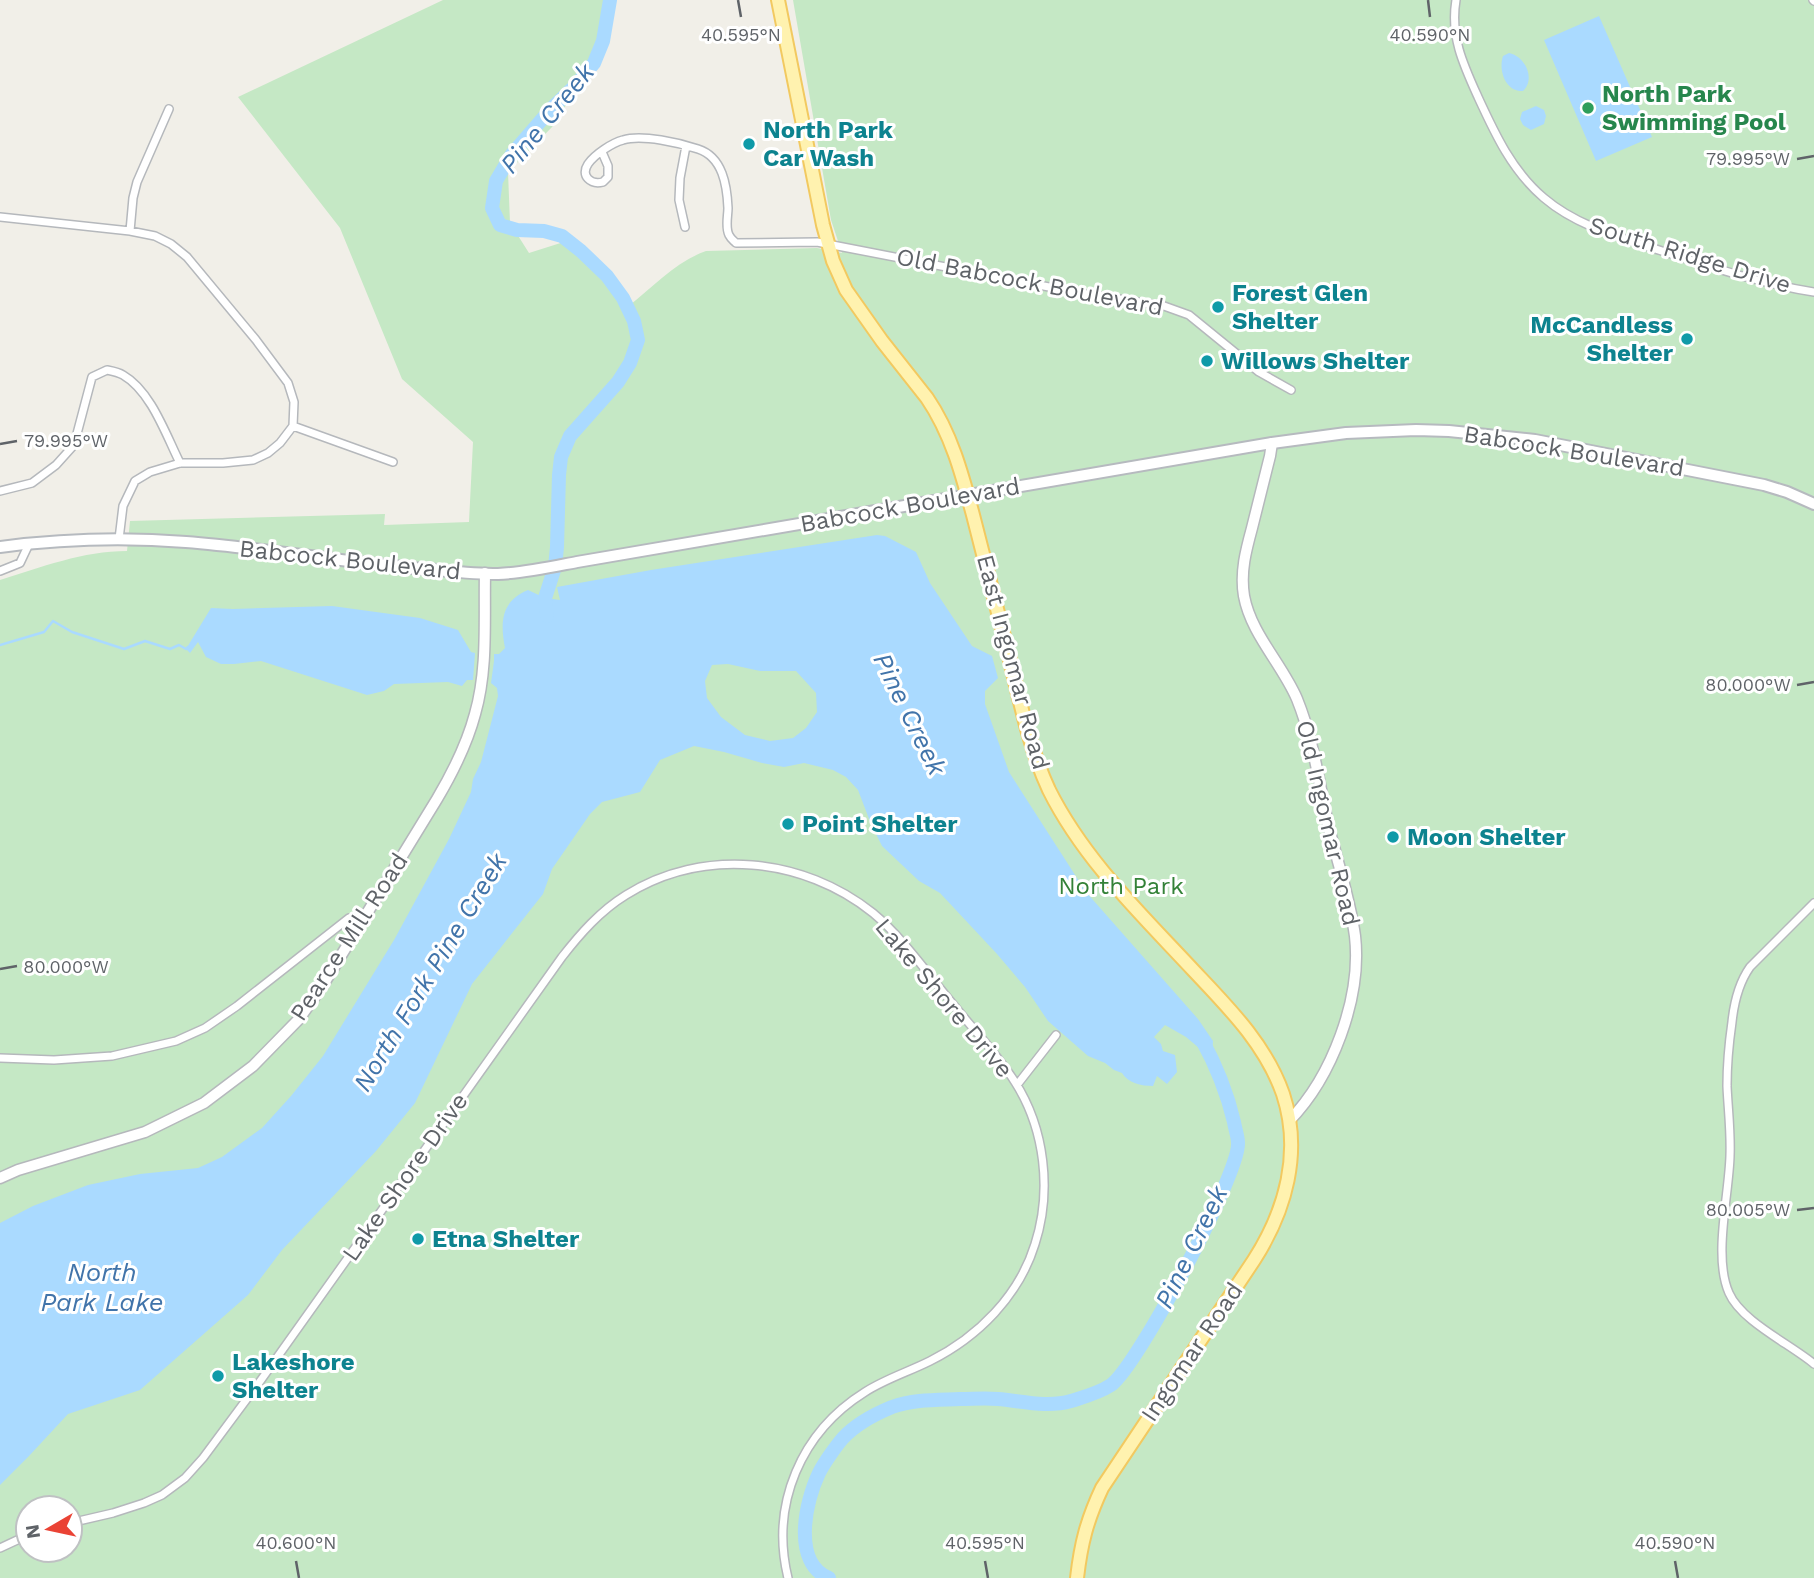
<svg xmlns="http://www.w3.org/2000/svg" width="1814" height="1578" font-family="'Work Sans',sans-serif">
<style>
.green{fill:#c5e8c5;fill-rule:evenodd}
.water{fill:#aadaff;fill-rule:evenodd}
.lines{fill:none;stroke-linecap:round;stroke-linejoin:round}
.stream{stroke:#aadaff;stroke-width:2.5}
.river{stroke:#aadaff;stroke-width:14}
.minor-casing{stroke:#b5b8bc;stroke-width:10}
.tertiary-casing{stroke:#b5b8bc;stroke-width:13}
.secondary-casing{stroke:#b6babf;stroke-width:14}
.primary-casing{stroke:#f2c960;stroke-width:16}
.minor{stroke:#fff;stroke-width:7}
.tertiary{stroke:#fff;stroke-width:10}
.secondary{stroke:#fff;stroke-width:10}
.primary{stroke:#fff2af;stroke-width:12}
.ticks{fill:none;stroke:#5f6368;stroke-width:2.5}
.leisure-dot{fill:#2e9e5b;stroke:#fff;stroke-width:2.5}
.culture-dot{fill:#0f9aa8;stroke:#fff;stroke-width:2.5}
.labels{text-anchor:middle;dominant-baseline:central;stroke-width:6;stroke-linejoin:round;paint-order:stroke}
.leisure-label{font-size:24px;font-weight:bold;fill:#27864d;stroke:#fff;text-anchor:start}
.culture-label{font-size:24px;font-weight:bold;fill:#0d838f;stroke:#fff;text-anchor:start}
.street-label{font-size:24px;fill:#5f6368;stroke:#fff}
.park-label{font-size:24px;fill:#348238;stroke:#fff}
.water-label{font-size:26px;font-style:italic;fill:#4174aa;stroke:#fff}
.ticks-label{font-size:18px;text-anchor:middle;fill:#5f6368;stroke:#fff;stroke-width:6;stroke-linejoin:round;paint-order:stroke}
</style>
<rect width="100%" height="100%" fill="#f1efe8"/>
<path class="green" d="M443,0H608L596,62L588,71L552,127L508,172L510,223L529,253L570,240L630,305C654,286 677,261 706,251L817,248L842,253L831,220L793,0H1814V1578H0V580C42,567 83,551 127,551L130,521L385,514L384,525L469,522L473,442L402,379L340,228L238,97ZM28,1508H70V1550H28Z"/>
<path class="water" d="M1599,16L1652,137L1596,161L1544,40Z
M1509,53C1525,56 1536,79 1523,91C1506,92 1498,71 1503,56Z
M1536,106L1544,110L1546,116L1544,124L1531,130L1523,125L1520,119L1522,112Z
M877,535L885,536L916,552L930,583L972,646L992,656L998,678L985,691V704L1009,772L1086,892L1198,1019L1213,1041L1212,1054L1205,1053L1186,1037L1165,1025L1154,1037L1161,1044L1163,1051L1175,1055L1177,1072L1167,1084L1157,1076L1153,1086C1141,1086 1128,1083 1122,1073L1114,1070L1105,1063L1088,1056L1048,1021L1025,987L997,954L940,893L919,881L882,846L871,824L858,790L846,777L833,770L804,763L784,767L762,763L724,752L694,746L660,760L640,792L602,802L590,814L552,869L543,894L472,984L415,1103L376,1151L282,1250L248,1295L140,1390L68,1414L29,1456L0,1485V1223L33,1206L88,1185L140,1174L198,1168L222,1157L262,1128L291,1096L323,1056L394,940L449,839L471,792L473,779L481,762L498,696L497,688L491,683L494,661V654H499L505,648C500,622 501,601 528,590L545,598L560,600L557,587L651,570ZM728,664L760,671H796L816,693L817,712L806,728L793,738L770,741L745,735L721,717L707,698L705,681L712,665Z
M332,606L420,618L458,630L471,652L475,653L473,680H467L462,686L448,682L394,684L384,691L367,695L261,661L234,664H221L206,657L198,642L190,653L186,649L211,608L233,609Z"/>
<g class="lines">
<path class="stream" d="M0,645L44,632L53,621L72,632L124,649L145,641L170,649L179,645L186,649L188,647"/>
<path class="river" d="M547,616L545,598L555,567L557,547L559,475L561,457L570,436L618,382L630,363L638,340L634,321L623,298L607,276L581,251L562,236L544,231L517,230L500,225L492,208L496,181L512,154L551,109L576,85L594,63L603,41L610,0
M829,1578C792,1563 805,1502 819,1473C824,1463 836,1446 843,1438C856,1424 875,1414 892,1407C914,1399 937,1400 960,1399C973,1399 985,1398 998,1399C1022,1401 1047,1408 1071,1401C1084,1397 1099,1393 1111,1385C1137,1367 1240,1173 1238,1143C1238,1136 1235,1129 1234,1122C1227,1092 1216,1065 1201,1038"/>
<g class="minor-casing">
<path id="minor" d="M1456,0C1450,36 1463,64 1478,97C1495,134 1512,171 1544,198C1578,227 1623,238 1665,252C1714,268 1763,284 1814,292
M1813,0L1814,1
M602,152L608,166V177L603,182C591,185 580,176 588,164C595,154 612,143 623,140C642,134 680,143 698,149C723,157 727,186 728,208C728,216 725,227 729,235C731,239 733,240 736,243L817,242L1080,293L1164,306L1189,315L1259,372L1291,390
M0,217L130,231L155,236L171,244L187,257L256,340L288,383L294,402L293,426L280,443L268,453L253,460L223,463H180L150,472L135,481L123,506L119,539
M685,227L679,200L680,178L686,146
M130,231L133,198L137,182L169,109
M293,426L393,462
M0,491L32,483L56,465L74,445L92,377L107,370C112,371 118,372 123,375C151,391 166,435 180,463
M0,571L20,563L29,544
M1814,903L1750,967C1738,984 1734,1003 1732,1022C1729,1043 1727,1065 1727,1086C1728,1109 1731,1132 1730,1156C1729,1195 1713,1257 1729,1293C1741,1321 1790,1344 1814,1364
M0,1058L54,1060L112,1056L176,1041L205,1028L237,1006L349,918H363
M1017,1085L1056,1035
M70,1523L113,1513L144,1503L162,1495L185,1478L203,1458L261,1380L562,957C580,934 600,911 626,895C703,847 803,857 873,913C903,938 927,973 952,1003C973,1029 997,1054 1015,1082C1045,1129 1052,1191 1035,1244C1019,1296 978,1337 930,1361C908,1372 885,1379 865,1392C801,1432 770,1504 788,1578
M0,1548L28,1535"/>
</g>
<g class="tertiary-casing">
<path id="tertiary" d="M1272,443L1270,456C1264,480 1258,504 1252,528C1246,550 1240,572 1244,596C1251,634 1282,664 1297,699C1314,741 1319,784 1329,828C1338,864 1350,899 1355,936C1362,998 1332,1077 1289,1121
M0,1178L18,1170L145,1132L204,1103L253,1066L299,1019L323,985L437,799C453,772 467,744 475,714C488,669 484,620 485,573"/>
</g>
<g class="secondary-casing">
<path id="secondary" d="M0,547C62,539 123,537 186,542C262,548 337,561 413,568C441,570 469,574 498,574C524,573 551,567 577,562L1272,443L1346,433L1416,430L1449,431L1535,440L1764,485L1787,492L1814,504"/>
</g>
<g class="primary-casing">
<path id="primary" d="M778,0L823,225L833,261L846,290L882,341L927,398C951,433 962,474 973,515C984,559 996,604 1007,648C1019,696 1028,745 1049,790C1084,860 1141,914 1194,971C1229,1008 1266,1045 1283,1094C1302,1152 1286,1210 1254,1260L1102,1488C1087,1520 1081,1543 1077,1578"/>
</g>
<use href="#minor" class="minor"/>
<use href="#tertiary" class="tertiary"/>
<use href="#secondary" class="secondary"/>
<use href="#primary" class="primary"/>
</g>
<path class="ticks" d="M738,0L741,17M1428,0L1430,17M1797,159L1814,156M0,444L17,441M1797,685L1814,682M0,969L17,966M1797,1210L1814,1208M296,1561L299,1578M985,1561L988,1578M1675,1561L1678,1578"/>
<circle class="leisure-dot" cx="1588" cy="108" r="7"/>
<g class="culture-dot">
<circle cx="749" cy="144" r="7"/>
<circle cx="1218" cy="307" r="7"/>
<circle cx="1687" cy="339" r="7"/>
<circle cx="1207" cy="361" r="7"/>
<circle cx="788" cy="824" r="7"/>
<circle cx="1393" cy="837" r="7"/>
<circle cx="418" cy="1239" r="7"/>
<circle cx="218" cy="1376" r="7"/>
</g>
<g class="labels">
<g class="leisure-label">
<text x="1602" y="94">North Park<tspan x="1602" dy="28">Swimming Pool</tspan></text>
</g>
<g class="culture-label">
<text x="763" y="130">North Park<tspan x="763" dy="28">Car Wash</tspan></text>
<text x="1232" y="293">Forest Glen<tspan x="1232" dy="28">Shelter</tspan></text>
<text x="1673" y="325" text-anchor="end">McCandless<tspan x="1673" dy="28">Shelter</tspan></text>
<text x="1221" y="361">Willows Shelter</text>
<text x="802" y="824">Point Shelter</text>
<text x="1407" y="837">Moon Shelter</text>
<text x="432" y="1239">Etna Shelter</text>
<text x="232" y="1362">Lakeshore<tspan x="232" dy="28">Shelter</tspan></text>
</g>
<g class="street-label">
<text transform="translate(1690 255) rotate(17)">South Ridge Drive</text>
<text transform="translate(1030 282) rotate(11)">Old Babcock Boulevard</text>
<text transform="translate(1574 451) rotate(9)">Babcock Boulevard</text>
<text transform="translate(910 505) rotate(-10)">Babcock Boulevard</text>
<text transform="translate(350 560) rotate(6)">Babcock Boulevard</text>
<text transform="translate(1013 662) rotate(75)">East Ingomar Road</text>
<text transform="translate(1328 823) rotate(77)">Old Ingomar Road</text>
<text transform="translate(349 937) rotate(-57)">Pearce Mill Road</text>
<text transform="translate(944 998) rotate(50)">Lake Shore Drive</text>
<text transform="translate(405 1177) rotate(-55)">Lake Shore Drive</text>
<text transform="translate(1192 1352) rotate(-56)">Ingomar Road</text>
</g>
<g class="park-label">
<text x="1121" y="886">North Park</text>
</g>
<g class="water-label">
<text transform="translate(547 118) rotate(-51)">Pine Creek</text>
<text transform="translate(910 714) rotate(64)">Pine Creek</text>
<text transform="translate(430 972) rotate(-59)">North Fork Pine Creek</text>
<text transform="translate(1191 1247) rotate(-64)">Pine Creek</text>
<text x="102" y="1272">North<tspan x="102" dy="30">Park Lake</tspan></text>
</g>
</g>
<g class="ticks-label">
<text x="741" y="41">40.595°N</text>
<text x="1430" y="41">40.590°N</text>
<text x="1748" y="165">79.995°W</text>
<text x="66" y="447">79.995°W</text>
<text x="1748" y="691">80.000°W</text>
<text x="66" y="973">80.000°W</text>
<text x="1748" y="1216">80.005°W</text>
<text x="296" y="1549">40.600°N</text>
<text x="985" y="1549">40.595°N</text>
<text x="1675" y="1549">40.590°N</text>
</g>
<g transform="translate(49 1529) rotate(261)"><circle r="33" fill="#ffffff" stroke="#bfc1c3" stroke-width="2"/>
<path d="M0-5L12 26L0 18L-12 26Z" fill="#ea4335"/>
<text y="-10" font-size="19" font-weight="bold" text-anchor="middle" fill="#5f6368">N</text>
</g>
</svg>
